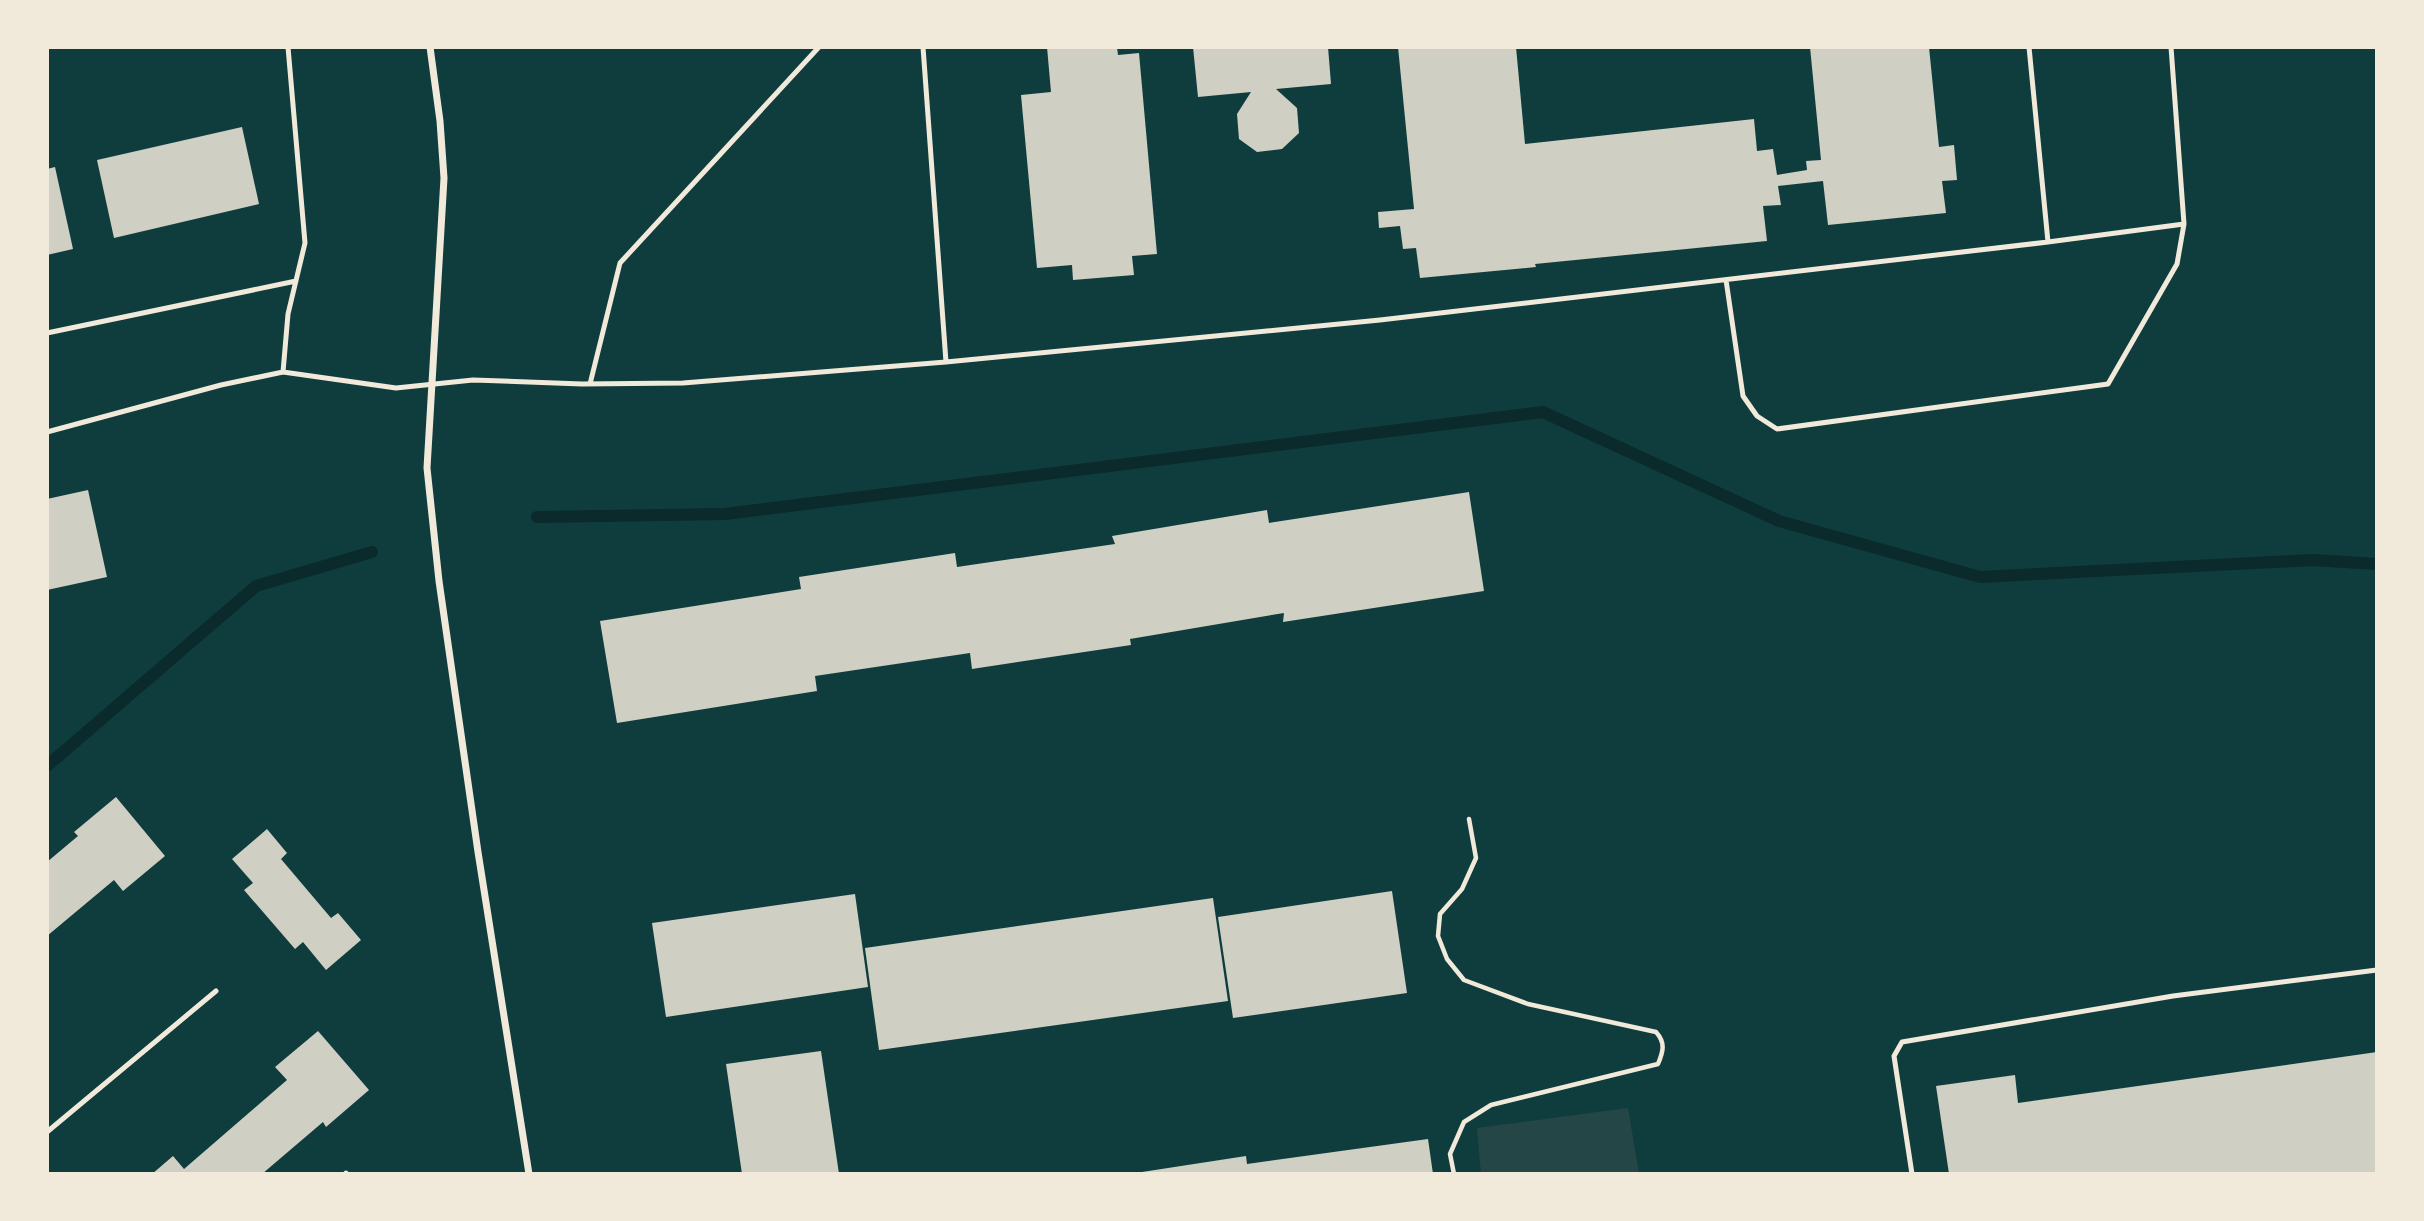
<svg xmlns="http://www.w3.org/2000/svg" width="2424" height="1221" font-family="Poppins,sans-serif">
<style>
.green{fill:#244646}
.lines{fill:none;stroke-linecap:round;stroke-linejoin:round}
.stream{stroke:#0a2a2b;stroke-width:12}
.building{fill:#cfcfc3}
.path{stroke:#f1e9da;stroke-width:4.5}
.service{stroke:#f1e9da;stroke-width:5}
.minor{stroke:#f1e9da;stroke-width:7}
</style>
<rect width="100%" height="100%" fill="#0f3d3e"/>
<path class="green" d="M1628,1108L1639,1174H1481L1477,1128Z"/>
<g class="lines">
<path class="stream" d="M537,517L725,514L1543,412L1779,521L1980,577L2313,560L2377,564
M47,766L256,586L372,552"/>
</g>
<path class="building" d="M1047,47H1117L1118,55L1139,53L1157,254L1132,256L1134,275L1073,280L1072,265L1037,268L1021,95L1051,92Z
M1193,47H1328L1331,84L1276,89L1297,108L1299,133L1282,149L1257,152L1239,139L1237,114L1251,92L1198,97Z
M1398,47H1516L1525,144L1754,119L1757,151L1773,149L1777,175L1807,170L1806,161L1821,160L1810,47H1929L1939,147L1954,145L1957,180L1942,181L1946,213L1828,225L1823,181L1778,186L1781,205L1763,206L1767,241L1535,264L1536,267L1420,278L1416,248L1403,249L1400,226L1379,228L1378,212L1414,209Z
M242,127L259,204L114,238L97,160Z
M55,167L73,249L47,255V169Z
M88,490L107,577L47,590V499Z
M1469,492L1484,591L1283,622L1284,613L1130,639L1131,645L972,669L970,653L815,676L817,691L617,723L600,621L801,589L799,577L955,553L957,567L1115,544L1112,536L1267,510L1269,523Z
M116,797L165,856L123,891L114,880L47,936V862L78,836L74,832Z
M267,829L287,853L281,859L331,918L338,913L361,940L326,970L303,942L295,949L244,890L253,883L232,859Z
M1392,891L1407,993L1233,1018L1218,917Z
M855,894L868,987L666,1017L652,923Z
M1213,898L1228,1001L879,1050L865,948Z
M318,1031L369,1090L326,1127L323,1122L262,1174H152L173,1156L184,1169L287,1080L275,1067Z
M821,1051L839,1174H742L726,1064Z
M2377,1052V1174H1949L1936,1086L2015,1075L2018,1103Z
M1428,1139L1433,1174H1129L1246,1156L1247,1164Z"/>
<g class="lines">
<path class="path" d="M1454,1174L1450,1154L1464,1122L1491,1105L1658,1064C1663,1052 1666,1043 1656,1032L1528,1004L1464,980L1447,959L1438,936L1440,914L1462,889L1476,858L1469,819"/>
<path class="service" d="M288,47L305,243L288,314L283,372L396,388L473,380L582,384L683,383L946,362L1380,320L2048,242L2029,47
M923,47L946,362
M2048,242L2184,224
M1726,280L1743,396L1757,416L1777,429L2108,384L2177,264L2184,224L2171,47
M47,333L296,281
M590,384L620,263L819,47
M47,432L221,385L283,372
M47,1132L216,991
M346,1174V1173
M1912,1174L1894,1056L1902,1042L2173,996L2377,970"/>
<path class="minor" d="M430,47L440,121L444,178L427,468L439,581L478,852L529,1174"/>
</g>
<rect width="2424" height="1221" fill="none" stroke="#f1e9da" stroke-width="98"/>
</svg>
